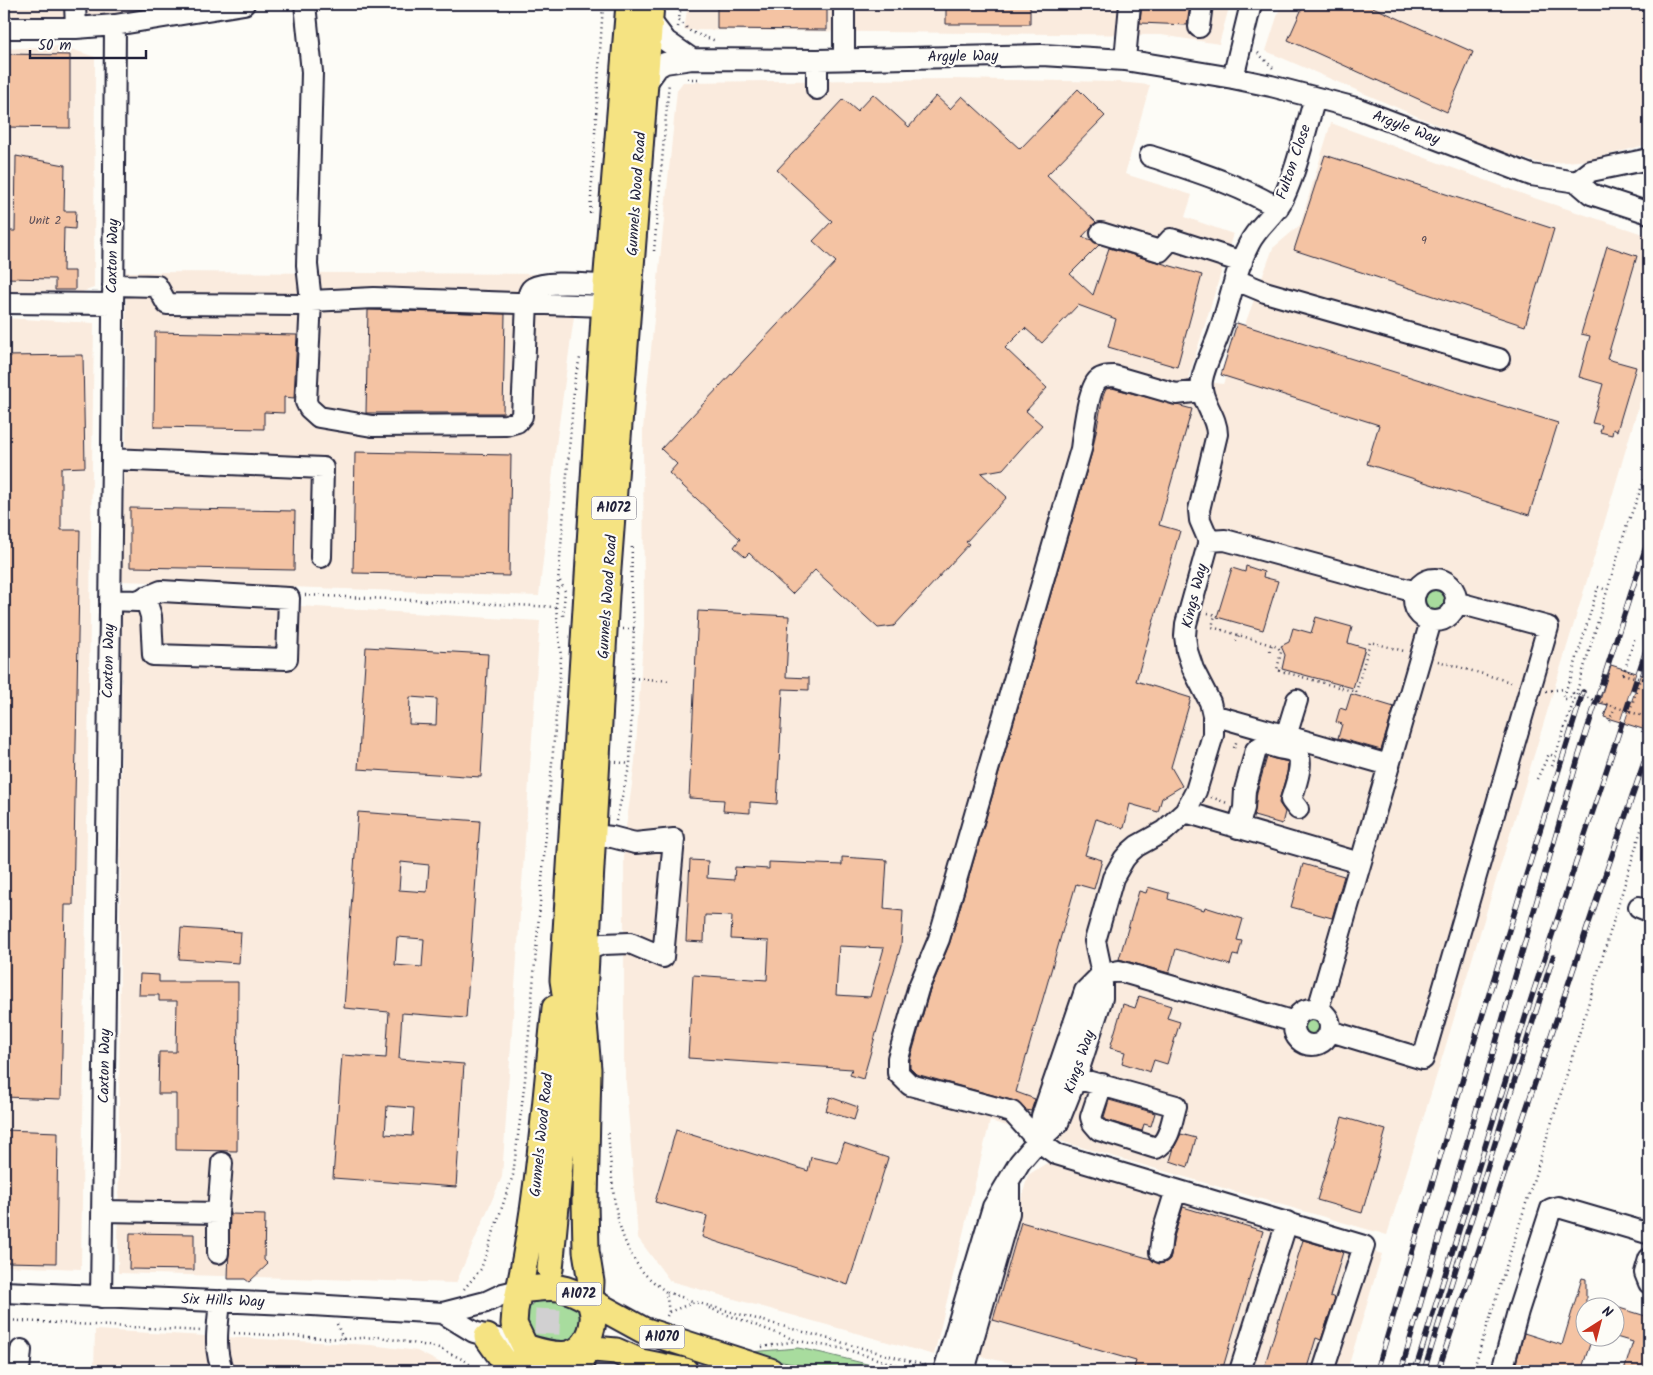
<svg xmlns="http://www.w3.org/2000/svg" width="1653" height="1375" font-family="Kalam,sans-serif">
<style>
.built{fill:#faebde}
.green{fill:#a8dc9e;stroke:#657f6c}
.building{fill:#f4c3a3;stroke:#22223b;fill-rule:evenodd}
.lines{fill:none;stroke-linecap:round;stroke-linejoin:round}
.major-tunnel{stroke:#d1d0d1;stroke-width:25;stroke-dasharray:25 12;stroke-linecap:butt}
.minor-casing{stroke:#22223b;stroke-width:24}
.major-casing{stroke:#22223b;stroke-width:29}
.path{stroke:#22223b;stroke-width:2.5;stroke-dasharray:1 4;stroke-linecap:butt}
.minor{stroke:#fdfcf7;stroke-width:20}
.major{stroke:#f5e382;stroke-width:25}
.rail-casing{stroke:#22223b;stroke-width:5.5}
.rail{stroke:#fdfcf7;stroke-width:4;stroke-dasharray:11;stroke-linecap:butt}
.path-bridge{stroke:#22223b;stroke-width:2.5;stroke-dasharray:1 4;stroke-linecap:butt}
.labels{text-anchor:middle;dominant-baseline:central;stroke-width:4.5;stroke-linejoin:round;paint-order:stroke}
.number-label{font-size:12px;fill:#564a55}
.shield{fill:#fdfcf7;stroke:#646373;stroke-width:1}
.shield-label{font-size:14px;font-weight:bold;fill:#22223b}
.street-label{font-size:15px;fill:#22223b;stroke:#fdfcf7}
</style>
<rect width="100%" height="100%" fill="#fdfcf7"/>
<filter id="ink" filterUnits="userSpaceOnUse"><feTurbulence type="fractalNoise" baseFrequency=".02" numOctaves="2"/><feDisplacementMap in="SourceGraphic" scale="10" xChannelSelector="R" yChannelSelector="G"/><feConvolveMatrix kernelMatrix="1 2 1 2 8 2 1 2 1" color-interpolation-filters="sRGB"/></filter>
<g filter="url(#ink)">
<path class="built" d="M4,4H175L106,16L4,19Z
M688,4H1230L1219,44L1161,35L684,30Z
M1281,4H1649V144L1589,160L1542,164L1495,150L1266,51Z
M62,46L95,57L94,288L82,292L4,291V49Z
M950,79L1118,82L1150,85L1125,174L1192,195L1185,217L1233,234L1188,379L1223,384L1273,248L1300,225L1331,123L1531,197L1649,236V370L1599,541L1442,1058L1387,1235L990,1121L934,1355L670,1281L638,1238L624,1059V842L635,762L644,625L643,429L677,90L683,82Z
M126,272L580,274L556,445L539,596L121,581L126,432Z
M4,318L94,323L81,1269L4,1266Z
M122,595L540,621L502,1177L456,1283L118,1273Z
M1055,1160L1382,1254L1347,1371H1050L977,1356L1028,1175L1045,1164Z
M95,1330L371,1345L417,1351L451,1368L453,1371H94Z"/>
<path class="green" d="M1424 600a11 11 0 1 1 22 0a11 11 0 1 1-22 0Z
M1303 1028a10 10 0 1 1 20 0a10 10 0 1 1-20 0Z
M542,1296L576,1305C585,1322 580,1331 569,1344L537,1342C524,1324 520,1310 542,1296Z
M798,1348L822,1353L895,1371H819L793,1364L738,1353Z"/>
<path class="building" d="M717,4H827V30L717,29Z
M946,4H1030V24H946Z
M1142,4H1190L1187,25L1140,23Z
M1304,4H1366L1473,52L1447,112L1288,40Z
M4,54L70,55V128L4,127Z
M1078,89L1105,116L1047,175L1096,222L1082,237L1092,240L1099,245L1070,274L1093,295L1109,248L1202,275L1177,367L1108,347L1116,319L1078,305L1042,343L1025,328L1005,348L1047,388L1026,411L1042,425L1003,469L981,473L1007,497L966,542L969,544L894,626L878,628L815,570L792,594L749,553L745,557L734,547L740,539L669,473L677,464L661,449L836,262L813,241L832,221L777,170L843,99L857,111L873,94L909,127L936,96L950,109L962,96L1020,149Z
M1325,155L1554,229L1525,326L1294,250Z
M16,156L65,165L64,211H76L75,229L64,228L63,271H75V290H55V279L4,278V231H15Z
M1607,246L1637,256L1607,359L1636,367L1617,431L1613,429L1612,435L1600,432L1602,425L1592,423L1603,384L1579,377L1590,336L1581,334Z
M368,310L505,314L503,413H366Z
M1237,323L1558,423L1529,515L1367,464L1379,425L1221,375Z
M155,332L297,335L294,398L284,397V413L264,412V429L154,427Z
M83,355L85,467L61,468V530H80L73,905H65L61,1099L4,1097V356Z
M1112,388L1192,409L1159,525L1180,531L1136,681L1191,698L1171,767L1182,786L1162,798L1158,812L1130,804L1124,828L1096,819L1085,855L1102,860L1098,875L1094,889L1076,884L1016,1092L1035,1099L1031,1111L1026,1110L1015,1101L916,1074L910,1068V1060L929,993L950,942L1092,452L1103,396L1106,389Z
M355,452L511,455L509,576L353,573Z
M130,508L295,511L294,570L130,567Z
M1246,566L1264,572L1263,577L1278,581L1263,630L1217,617L1232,568L1245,572Z
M698,611L789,616L786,677L809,678V690L783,689L777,804L750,802V813L723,811L724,800L689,798Z
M1316,617L1352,627L1348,643L1365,648L1353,688L1282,669L1285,655L1281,646L1289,642L1293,628L1311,633Z
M366,647L488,654L481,777L358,769ZM410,697L437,699L436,725L409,724Z
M1611,665L1649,677V731L1604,717L1608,705L1599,703Z
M1351,694L1394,707L1381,750L1338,738L1342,724L1336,722L1340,708L1346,710Z
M1267,757L1288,762L1287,773L1280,797L1279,803L1285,812L1282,824L1254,816L1257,792Z
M358,812L480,821L466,1018L402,1013L399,1059L464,1064L456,1187L333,1178L342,1055L386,1058L389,1012L344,1008ZM401,862L429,865L427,892L399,890ZM397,937L424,939L422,967L395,965ZM387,1106L414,1108L412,1136L385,1134Z
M842,857L887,860L884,909L903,911L901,946L863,1079L850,1075L852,1069L688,1058L693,975L767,980L769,941L731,939L732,916L705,915L704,942L686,941L690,860L708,861L707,878L734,880L735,867L769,869V862L842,865ZM839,946L884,948L870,997L836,995Z
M1303,864L1344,876L1332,918L1291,907Z
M1148,887L1169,893L1168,899L1204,910L1205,907L1243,919L1237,940L1242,941L1238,956L1233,955L1230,965L1176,949L1169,973L1119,959L1139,891L1146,893Z
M181,928L241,932L239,963L179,959Z
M140,974L159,975V982H238L237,1151L176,1150V1094H158L159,1052H176L177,1001H159V995H139Z
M1139,996L1171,1006L1167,1018L1180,1022L1167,1064L1154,1060L1150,1072L1122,1063L1125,1052L1110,1048L1123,1004L1135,1008Z
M830,1097L858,1107L854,1120L826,1111Z
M1109,1100L1155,1113L1151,1126L1144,1124L1142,1131L1106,1120L1104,1117Z
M1342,1117L1386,1130L1362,1213L1317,1200Z
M4,1130L58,1132L56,1263L4,1262Z
M676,1130L808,1171L811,1157L838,1163L844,1143L888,1158L848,1285L702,1237L707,1216L655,1202Z
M1181,1134L1196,1138L1188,1167L1170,1161L1174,1148Z
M1183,1207L1263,1231L1222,1371H1133L1136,1361L993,1320L1021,1222L1151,1259L1159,1264L1165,1263L1170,1259L1174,1237Z
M230,1214L265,1215L264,1260L268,1264L249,1282L245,1279H228Z
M130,1233L194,1234V1270L129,1269Z
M1303,1240L1343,1252L1330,1296L1335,1298L1321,1340L1316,1338L1306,1371H1263Z
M1582,1278L1586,1279V1338H1592L1581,1371H1514L1524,1333L1562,1345Z
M1616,1307L1649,1317V1364L1647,1371H1624L1633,1342L1616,1337Z"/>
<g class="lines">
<path class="major-tunnel" d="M545,1371L550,1269"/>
<g class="minor-casing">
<path id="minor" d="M75,4L76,28
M305,4L312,72L307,265L311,301L306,402L309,408L319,417L372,426L506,425L517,422L522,416L527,302C528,298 529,290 533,288C547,280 589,285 606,285
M844,4V59
M650,20L666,41L692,59
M1199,27L1202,4
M4,28H76L115,25L244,4
M817,60V89
M1125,60L1130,4
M1233,78L1251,4
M645,85L658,67L665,63L692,59L817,60L1042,55L1125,60L1233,78L1271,86L1356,108L1531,175L1577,182
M1150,156C1194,171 1238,184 1278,208
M1649,159L1591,171L1577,182L1591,194L1649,213
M1101,233L1160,251L1171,239L1242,262
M1236,280L1265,292L1499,359
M113,285L157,286L167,304L302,305L311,301L374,298L605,306
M4,303L113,304
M1202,391L1176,394L1114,376C1108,376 1103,376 1098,380C1088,388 1083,435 1081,449L939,939L918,989L898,1058V1073L910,1085L1012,1112L1038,1141L1056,1154L1364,1246L1323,1371
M112,459L323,468L321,557
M1209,541L1225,540L1416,592
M1414 600a21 21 0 1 1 42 0a21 21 0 1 1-42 0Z
M110,600L137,601L161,591L289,598L287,659L153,655L151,616L145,597
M1213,715L1389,765
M1286,736L1297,700
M1185,812L1360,863
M1238,828L1244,808L1245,790L1256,750C1264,743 1270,745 1278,748C1284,749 1293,750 1297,754C1305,761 1294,790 1291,800L1298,809
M1639,907L1649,911
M586,950L603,944L630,943L663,957L674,839L635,843L612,837L593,835
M1102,974L1119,971L1295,1022
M1294 1027a18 18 0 1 1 36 0a18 18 0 1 1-36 0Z
M1318,1009L1431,621
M1330,1031L1423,1059L1548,627L1455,602
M1076,1078L1176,1106C1172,1119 1170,1142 1156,1148L1099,1130L1093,1123L1091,1117L1102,1084
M1038,1141L1042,1116L1085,991L1102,974
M103,1211L218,1213
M1160,1252L1162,1235L1176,1190
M218,1253V1213L222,1163
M1649,1259L1645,1273L1649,1283
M4,1292L312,1305L443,1313L486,1302L503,1294L519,1290
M101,1297L112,459L115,25
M220,1301C218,1324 213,1350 223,1371
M443,1313L474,1332L525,1347
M19,1371L21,1350
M944,1371L993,1207L1020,1162L1038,1141L1058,1123L1076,1078L1102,998V974L1095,941L1113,878L1124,859L1130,852L1137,846L1164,831L1185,812L1196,791L1213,735V715L1210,702L1193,669L1187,651L1185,636L1186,624L1209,541L1200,520L1199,510L1217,434C1217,415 1199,400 1202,380C1205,363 1215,347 1220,330C1230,302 1235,270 1249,244C1257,227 1274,216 1283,199C1298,167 1305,131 1315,98
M964,1371L1009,1213V1182
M1240,1371L1287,1222
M1502,1371L1518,1311L1551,1209L1558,1207L1647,1233L1649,1232"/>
</g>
<g class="major-casing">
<path id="major" d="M651,4L606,595L583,1012L588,1069L585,1201L586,1251L591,1282L590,1301L643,1330L770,1371
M550,1269L570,1059L567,1006L563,980L606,285L629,4
M519,1290C539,1197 545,1103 555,1008
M487,1337L511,1371
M525,1347C538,1351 553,1356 567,1354C583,1352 592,1335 593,1320C594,1314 591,1307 590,1301C560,1283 552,1287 519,1290L515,1310L514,1324L525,1347L527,1371
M580,1371L583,1348L616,1351L641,1362L685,1371"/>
</g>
<path class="path" d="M679,20L691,32L716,41
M678,27L681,4
M1258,53L1273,68
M687,79H702
M590,213L603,4
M654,251L669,82
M560,581L565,591L563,616
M305,595L556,607
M1208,613L1215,615L1212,627L1278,647L1281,652L1277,670L1356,692L1370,642L1404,651
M623,629H634
M1236,641L1239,635
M1270,651L1272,644
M1438,661L1514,683
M1625,669L1635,637
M632,678L671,681
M1546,691L1565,689
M1573,693L1569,699H1564L1563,696L1571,678L1598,587L1607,590
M1630,711L1640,679
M1609,721L1615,707
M1642,732L1647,717
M1234,748L1237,740
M616,762L630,764
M1552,766L1576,694L1627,525L1649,468
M1537,779L1549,754L1556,757
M1211,797L1227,803
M616,821L630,764L634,624L631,599L632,543
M1649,1059L1647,1107L1649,1164
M608,1133C613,1180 611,1233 643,1272C649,1279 659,1286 666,1292L669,1312L667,1316
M464,1289L481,1269L513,1175L525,1080L561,657L556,607L575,378L580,358
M667,1292L695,1302
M709,1308L798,1341L845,1349L915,1371
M669,1312L695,1302L927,1366
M4,1320L201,1331
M337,1324L343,1339
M234,1333L343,1339L380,1337L439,1348L466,1361L477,1371
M762,1347L796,1341
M1473,1371L1567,1074L1649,804"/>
<use href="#minor" class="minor"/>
<use href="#major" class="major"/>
<g class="rail-casing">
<path id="rail" d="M1377,1371L1467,1065L1583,692
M1401,1371L1579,755L1649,537
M1415,1371L1531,999L1649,641
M1424,1371L1553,957
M1438,1371L1601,887L1649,748"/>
</g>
<use href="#rail" class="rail"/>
<path class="path-bridge" d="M1625,669L1623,674L1649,681
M1573,693L1649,718"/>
</g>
</g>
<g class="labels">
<g class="number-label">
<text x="45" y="220">Unit 2</text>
<text x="1424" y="240">9</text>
</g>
<g class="shield">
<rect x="591.5" y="496.5" width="45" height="23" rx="4"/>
<rect x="556.5" y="1282.5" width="45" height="23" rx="4"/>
<rect x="639.5" y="1325.5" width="45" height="23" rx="4"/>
</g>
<g class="shield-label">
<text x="614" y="508">A1072</text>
<text x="579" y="1294">A1072</text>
<text x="662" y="1337">A1070</text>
</g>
<g class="street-label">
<text transform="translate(963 57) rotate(-1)">Argyle Way</text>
<text transform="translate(1406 128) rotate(21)">Argyle Way</text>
<text transform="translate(1294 162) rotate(-71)">Fulton Close</text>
<text transform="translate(637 194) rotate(-86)">Gunnels Wood Road</text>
<text transform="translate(113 256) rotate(-89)">Caxton Way</text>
<text transform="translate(1195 596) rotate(-76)">Kings Way</text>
<text transform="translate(608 597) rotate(-86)">Gunnels Wood Road</text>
<text transform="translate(109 661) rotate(-89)">Caxton Way</text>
<text transform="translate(1080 1062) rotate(-71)">Kings Way</text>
<text transform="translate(105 1066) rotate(-89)">Caxton Way</text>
<text transform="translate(542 1135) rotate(-84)">Gunnels Wood Road</text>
<text transform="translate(223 1301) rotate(2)">Six Hills Way</text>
</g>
</g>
<rect width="1653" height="1375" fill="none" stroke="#fdfcf7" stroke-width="20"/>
<rect x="10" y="10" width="1633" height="1355" fill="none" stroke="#22223b" stroke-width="2" filter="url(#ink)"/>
<g transform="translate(1600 1322) rotate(36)"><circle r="24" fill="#fdfcf7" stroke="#a5a5ac"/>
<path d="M0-4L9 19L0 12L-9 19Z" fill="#c8321e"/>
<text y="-8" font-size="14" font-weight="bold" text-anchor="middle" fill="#22223b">N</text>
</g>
<path d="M30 50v8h116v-8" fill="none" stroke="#22223b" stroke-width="2.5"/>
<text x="38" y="50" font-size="15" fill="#22223b" stroke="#fdfcf7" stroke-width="4" paint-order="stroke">50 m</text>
</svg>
